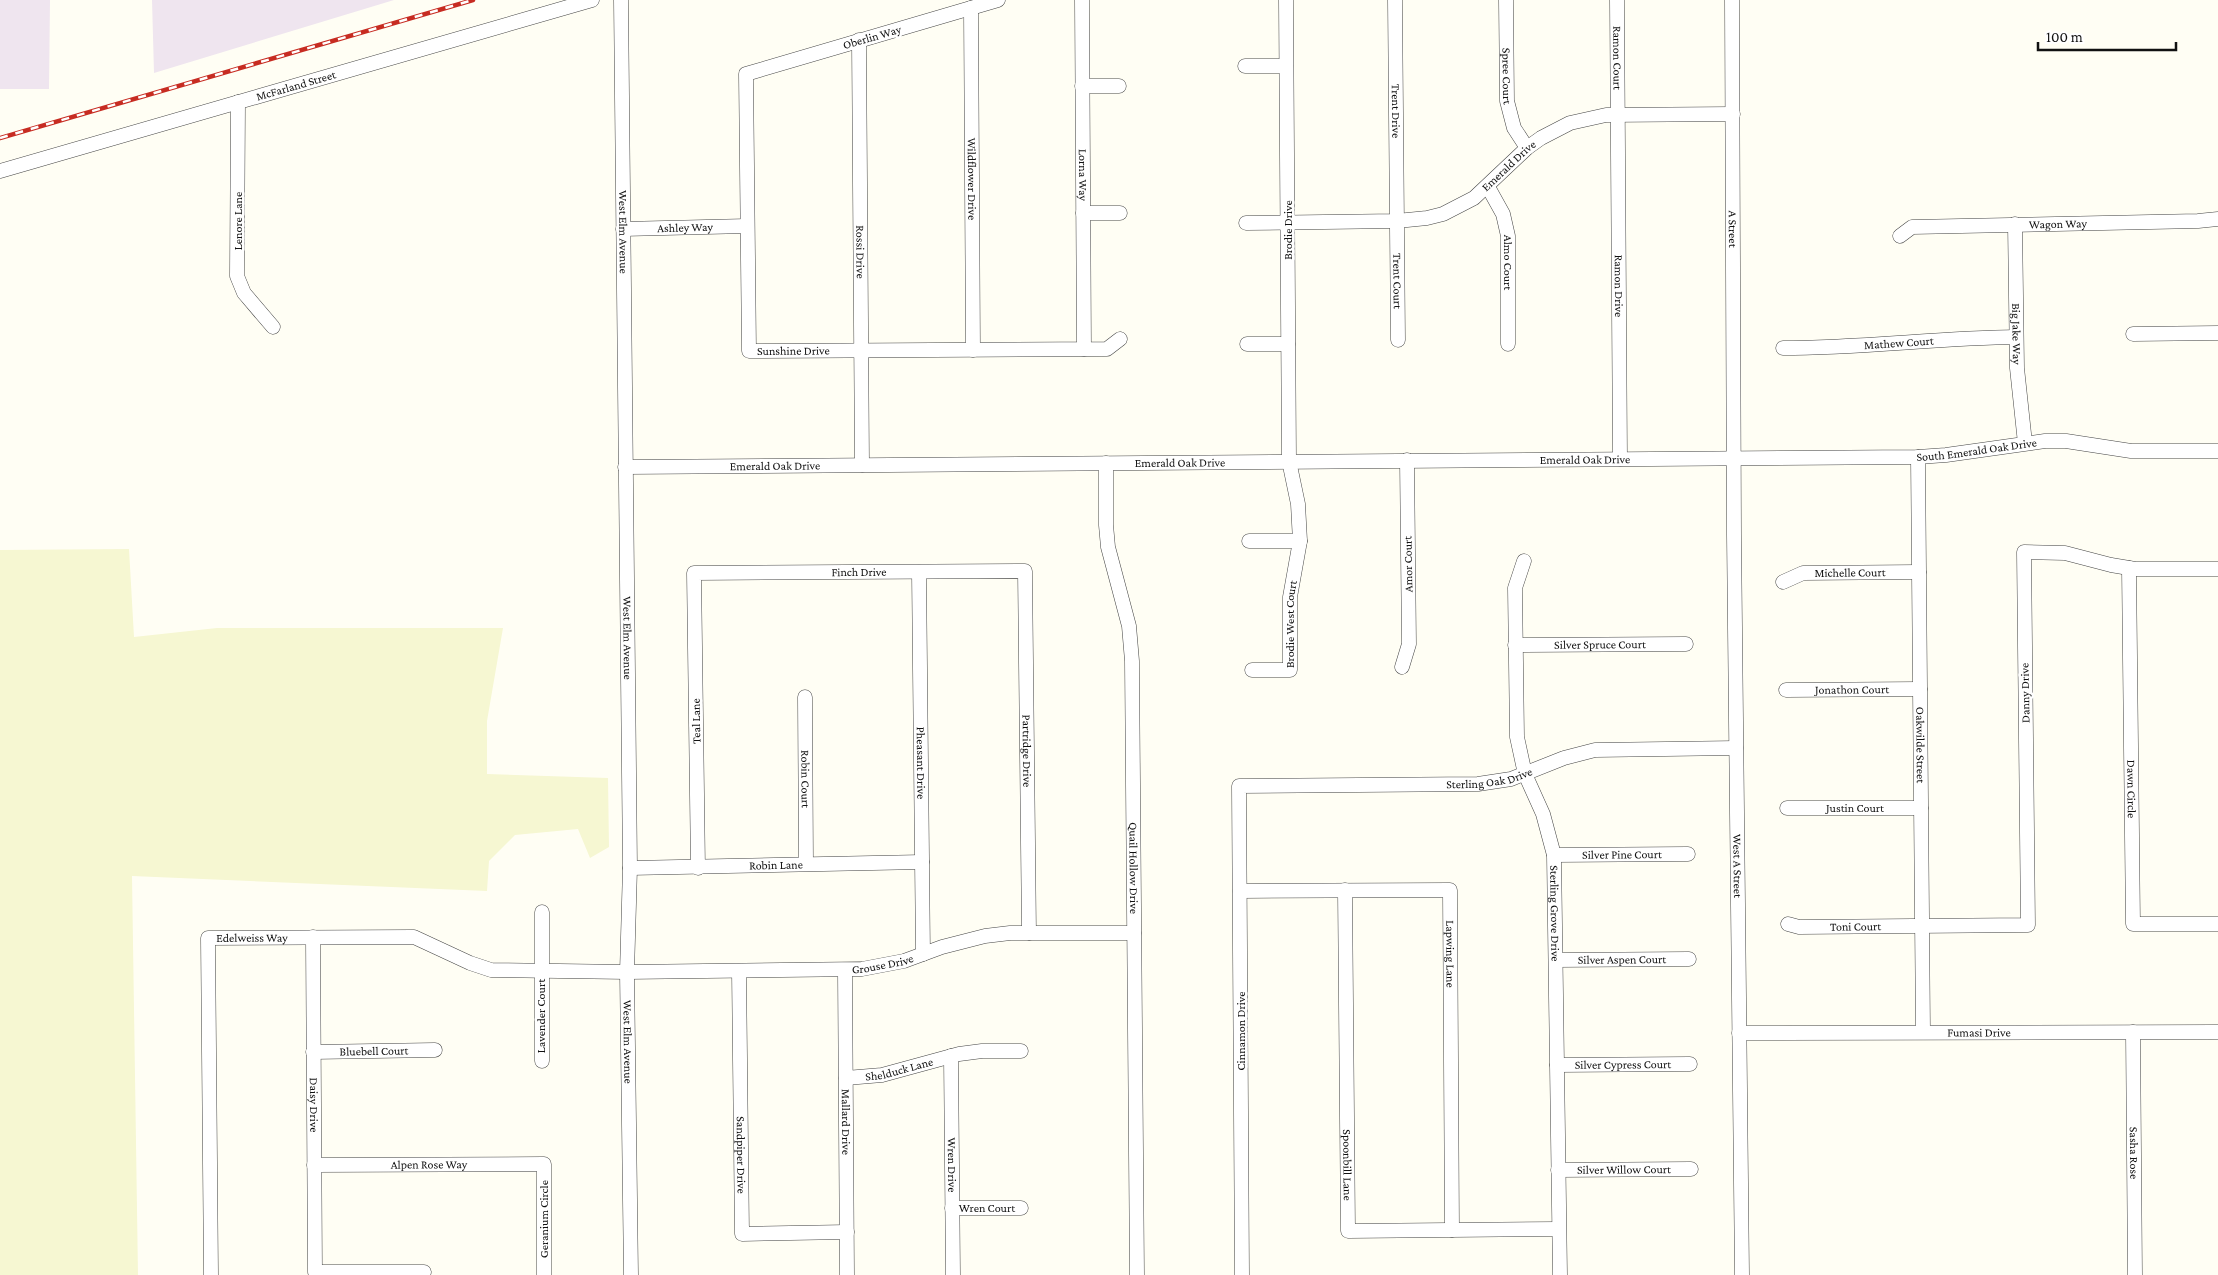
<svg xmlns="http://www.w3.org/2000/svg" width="2218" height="1275" font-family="'Crimson Pro',serif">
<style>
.industrial{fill:#efe5ef}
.farmland{fill:#f6f7d2}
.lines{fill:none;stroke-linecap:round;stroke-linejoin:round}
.minor-casing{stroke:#444;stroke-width:15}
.minor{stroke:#fff;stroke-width:14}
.rail-casing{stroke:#c72c22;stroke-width:4.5}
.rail{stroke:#fff;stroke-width:2.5;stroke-dasharray:8;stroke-linecap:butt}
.labels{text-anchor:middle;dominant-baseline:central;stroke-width:5;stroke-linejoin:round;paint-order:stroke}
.street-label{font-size:12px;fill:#111;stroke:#fff}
</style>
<rect width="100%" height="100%" fill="#fffef4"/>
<path class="industrial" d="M0,0H50L49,89H0Z
M152,0H394L154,73Z"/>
<path class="farmland" d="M129,549L134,637L217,628H503L487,721V774L608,778L609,847L590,858L578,829L515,835L489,861L487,891L132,876L138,1275H0V550Z"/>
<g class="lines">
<g class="minor-casing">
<g id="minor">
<path id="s1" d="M621,0L630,868L627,972L631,1275"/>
<path id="s2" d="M998,0L746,74L749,351L1107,349L1120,339"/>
<path id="s3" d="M1082,0L1084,349"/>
<path id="s4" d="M1395,0L1398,340"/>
<path id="s5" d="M1506,0L1507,101L1514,128L1527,148"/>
<path id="s6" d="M1617,0L1620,459"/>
<path id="s7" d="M1732,0L1734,535L1742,1275"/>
<path id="s8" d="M971,8L973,350"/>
<path id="s9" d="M859,40L862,465"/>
<path d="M1245,66H1286"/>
<path d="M1082,86H1119"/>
<path d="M238,102L237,276L244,293L273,327"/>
<path id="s10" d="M0,171L592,0"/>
<path id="s11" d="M1488,187L1503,214L1508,236V344"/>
<path d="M1083,213H1120"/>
<path id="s12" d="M1246,223L1397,221L1427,218L1443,214L1474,198L1527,148L1541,138L1570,123L1606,115L1733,114"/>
<path id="s13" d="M2015,224L2017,368L2025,443"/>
<path id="s14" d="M623,229L747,226"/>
<path id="s15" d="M1900,236L1912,227L2198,221L2218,219"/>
<path d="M2133,334L2218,333"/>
<path d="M1247,344H1288"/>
<path id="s16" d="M1783,348C1861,348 1938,338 2016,337"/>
<path id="s17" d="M1918,457L1923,1032"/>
<path id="s18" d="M1106,463V525L1108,547L1129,626L1132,661L1137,1275"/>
<path id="s19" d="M625,467L1918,457L1946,455L2045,441H2066L2131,451H2218"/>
<path d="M1249,541H1300"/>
<path id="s20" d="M1524,561L1515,588L1517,737L1525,774L1543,814L1554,855L1560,1275"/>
<path id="s21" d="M2129,568L2133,924H2218"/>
<path id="s22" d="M919,572L923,954"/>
<path id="s23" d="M1783,582L1803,573L1919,572"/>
<path id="s24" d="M1515,645L1686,644"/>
<path d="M1402,667L1409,644L1407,460"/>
<path id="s25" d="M1252,670H1290V597L1300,541L1298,504L1289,461L1286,0"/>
<path id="s26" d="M1786,690L1920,689"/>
<path id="s27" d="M805,697L806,863"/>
<path id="s28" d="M1787,808H1921"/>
<path id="s29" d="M1554,855L1688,854"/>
<path id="s30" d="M630,868L922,862"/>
<path id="s31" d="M698,868L694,573L1025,571L1029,933"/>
<path id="s32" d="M1345,890L1348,1231L1558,1229"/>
<path id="s33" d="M1240,891L1450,890L1452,1230"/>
<path d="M542,912V1061"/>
<path id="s34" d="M1788,924L1799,927L2028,925L2024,552L2065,553L2111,565L2135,569H2218"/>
<path id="s35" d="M313,937L315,1272H424"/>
<path id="s36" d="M1556,960L1689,959"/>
<path id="s37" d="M845,970L847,1275"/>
<path id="s38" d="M739,971L742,1234L847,1232"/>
<path id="s39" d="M2133,1032L2135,1275"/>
<path id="s40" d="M1739,1033L2218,1032"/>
<path id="s41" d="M313,1052L435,1050"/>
<path id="s42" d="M951,1056L953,1275"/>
<path id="s43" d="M1557,1065L1690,1064"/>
<path id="s44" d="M846,1078L882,1075L959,1054L982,1051H1021"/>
<path id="s45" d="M314,1165L544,1164V1275"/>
<path id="s46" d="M1558,1170L1691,1169"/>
<path id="s47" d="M952,1208H1021"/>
<path id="s48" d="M211,1275L208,938L414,937L470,963L491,970L627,972L862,969L904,961L942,947L985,936L1010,933H1134"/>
<path id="s49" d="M1242,1275L1239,786L1478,784L1511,779L1564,758L1595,750L1736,748"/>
</g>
</g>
<use href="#minor" class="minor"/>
<g class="rail-casing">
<path id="rail" d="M0,138L473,0"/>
</g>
<use href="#rail" class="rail"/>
</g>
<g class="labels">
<g class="street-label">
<text transform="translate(872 37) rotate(-16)">Oberlin Way</text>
<text stroke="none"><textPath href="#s6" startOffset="58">Ramon Court</textPath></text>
<text stroke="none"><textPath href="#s5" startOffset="76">Spree Court</textPath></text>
<text stroke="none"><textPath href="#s10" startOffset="308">McFarland Street</textPath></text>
<text stroke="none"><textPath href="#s4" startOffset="111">Trent Drive</textPath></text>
<text stroke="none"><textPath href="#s12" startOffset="280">Emerald Drive</textPath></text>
<text stroke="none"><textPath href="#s3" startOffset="175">Lorna Way</textPath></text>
<text stroke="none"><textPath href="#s8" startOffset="171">Wildflower Drive</textPath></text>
<text transform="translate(238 221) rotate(-90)">Lenore Lane</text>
<text stroke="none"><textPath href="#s15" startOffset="161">Wagon Way</textPath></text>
<text stroke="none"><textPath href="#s14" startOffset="62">Ashley Way</textPath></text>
<text stroke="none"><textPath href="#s7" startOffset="229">A Street</textPath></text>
<text transform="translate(1288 230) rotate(-90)">Brodie Drive</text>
<text stroke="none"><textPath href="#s1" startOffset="232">West Elm Avenue</textPath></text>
<text stroke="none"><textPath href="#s9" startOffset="212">Rossi Drive</textPath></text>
<text stroke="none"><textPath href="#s11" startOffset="80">Almo Court</textPath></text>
<text stroke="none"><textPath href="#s4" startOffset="281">Trent Court</textPath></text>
<text stroke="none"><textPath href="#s6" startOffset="286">Ramon Drive</textPath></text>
<text stroke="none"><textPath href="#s13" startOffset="110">Big Jake Way</textPath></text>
<text stroke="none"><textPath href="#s16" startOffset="116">Mathew Court</textPath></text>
<text stroke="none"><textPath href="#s2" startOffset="584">Sunshine Drive</textPath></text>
<text stroke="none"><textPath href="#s19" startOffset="1352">South Emerald Oak Drive</textPath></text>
<text stroke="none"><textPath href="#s19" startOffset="960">Emerald Oak Drive</textPath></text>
<text stroke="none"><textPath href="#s19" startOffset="555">Emerald Oak Drive</textPath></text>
<text stroke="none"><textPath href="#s19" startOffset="150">Emerald Oak Drive</textPath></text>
<text transform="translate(1408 564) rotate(-91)">Amor Court</text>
<text stroke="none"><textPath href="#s31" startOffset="460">Finch Drive</textPath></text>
<text stroke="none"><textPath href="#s23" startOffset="69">Michelle Court</textPath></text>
<text stroke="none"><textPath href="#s25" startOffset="84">Brodie West Court</textPath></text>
<text stroke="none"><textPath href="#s1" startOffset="638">West Elm Avenue</textPath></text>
<text stroke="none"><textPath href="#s24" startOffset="85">Silver Spruce Court</textPath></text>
<text stroke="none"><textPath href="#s26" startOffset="66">Jonathon Court</textPath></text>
<text transform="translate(2025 693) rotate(-91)">Danny Drive</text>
<text transform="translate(696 721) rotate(-91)">Teal Lane</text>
<text stroke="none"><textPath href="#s17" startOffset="288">Oakwilde Street</textPath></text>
<text stroke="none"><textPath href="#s31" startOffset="806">Partridge Drive</textPath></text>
<text stroke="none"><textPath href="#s22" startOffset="191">Pheasant Drive</textPath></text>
<text stroke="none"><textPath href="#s49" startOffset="740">Sterling Oak Drive</textPath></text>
<text stroke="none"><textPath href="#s27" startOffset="82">Robin Court</textPath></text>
<text stroke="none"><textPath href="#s21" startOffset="221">Dawn Circle</textPath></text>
<text stroke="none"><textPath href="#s28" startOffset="68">Justin Court</textPath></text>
<text stroke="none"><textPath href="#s29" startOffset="68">Silver Pine Court</textPath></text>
<text stroke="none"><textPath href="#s30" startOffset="146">Robin Lane</textPath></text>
<text stroke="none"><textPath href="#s7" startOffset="866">West A Street</textPath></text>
<text stroke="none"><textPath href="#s18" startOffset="408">Quail Hollow Drive</textPath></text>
<text stroke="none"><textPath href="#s20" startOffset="360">Sterling Grove Drive</textPath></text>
<text stroke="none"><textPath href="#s34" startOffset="68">Toni Court</textPath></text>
<text stroke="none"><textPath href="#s48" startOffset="381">Edelweiss Way</textPath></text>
<text stroke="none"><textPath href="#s33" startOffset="274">Lapwing Lane</textPath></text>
<text stroke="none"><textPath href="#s36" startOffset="66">Silver Aspen Court</textPath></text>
<text stroke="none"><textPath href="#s48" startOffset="1019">Grouse Drive</textPath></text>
<text transform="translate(541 1016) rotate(-90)">Lavender Court</text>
<text transform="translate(1241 1031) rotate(-90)">Cinnamon Drive</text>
<text stroke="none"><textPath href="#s40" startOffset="240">Fumasi Drive</textPath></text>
<text stroke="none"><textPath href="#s1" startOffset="1042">West Elm Avenue</textPath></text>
<text stroke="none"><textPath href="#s41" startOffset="61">Bluebell Court</textPath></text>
<text stroke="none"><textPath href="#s43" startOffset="66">Silver Cypress Court</textPath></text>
<text stroke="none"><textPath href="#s44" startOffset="54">Shelduck Lane</textPath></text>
<text stroke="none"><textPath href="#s35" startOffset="168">Daisy Drive</textPath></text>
<text stroke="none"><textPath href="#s37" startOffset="152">Mallard Drive</textPath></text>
<text stroke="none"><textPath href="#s39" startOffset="121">Sasha Rose</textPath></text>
<text stroke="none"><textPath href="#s38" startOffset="184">Sandpiper Drive</textPath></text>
<text stroke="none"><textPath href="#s45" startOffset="115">Alpen Rose Way</textPath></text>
<text stroke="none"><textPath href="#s42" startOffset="109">Wren Drive</textPath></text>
<text stroke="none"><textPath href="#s32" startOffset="275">Spoonbill Lane</textPath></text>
<text stroke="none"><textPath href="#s46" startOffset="66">Silver Willow Court</textPath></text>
<text stroke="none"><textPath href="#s47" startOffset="35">Wren Court</textPath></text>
<text transform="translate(544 1219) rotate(-90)">Geranium Circle</text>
</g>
</g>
<path d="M2038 42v8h138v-8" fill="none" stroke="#111111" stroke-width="2.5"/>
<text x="2046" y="42" font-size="15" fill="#111111" stroke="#ffffff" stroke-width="4" paint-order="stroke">100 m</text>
</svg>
